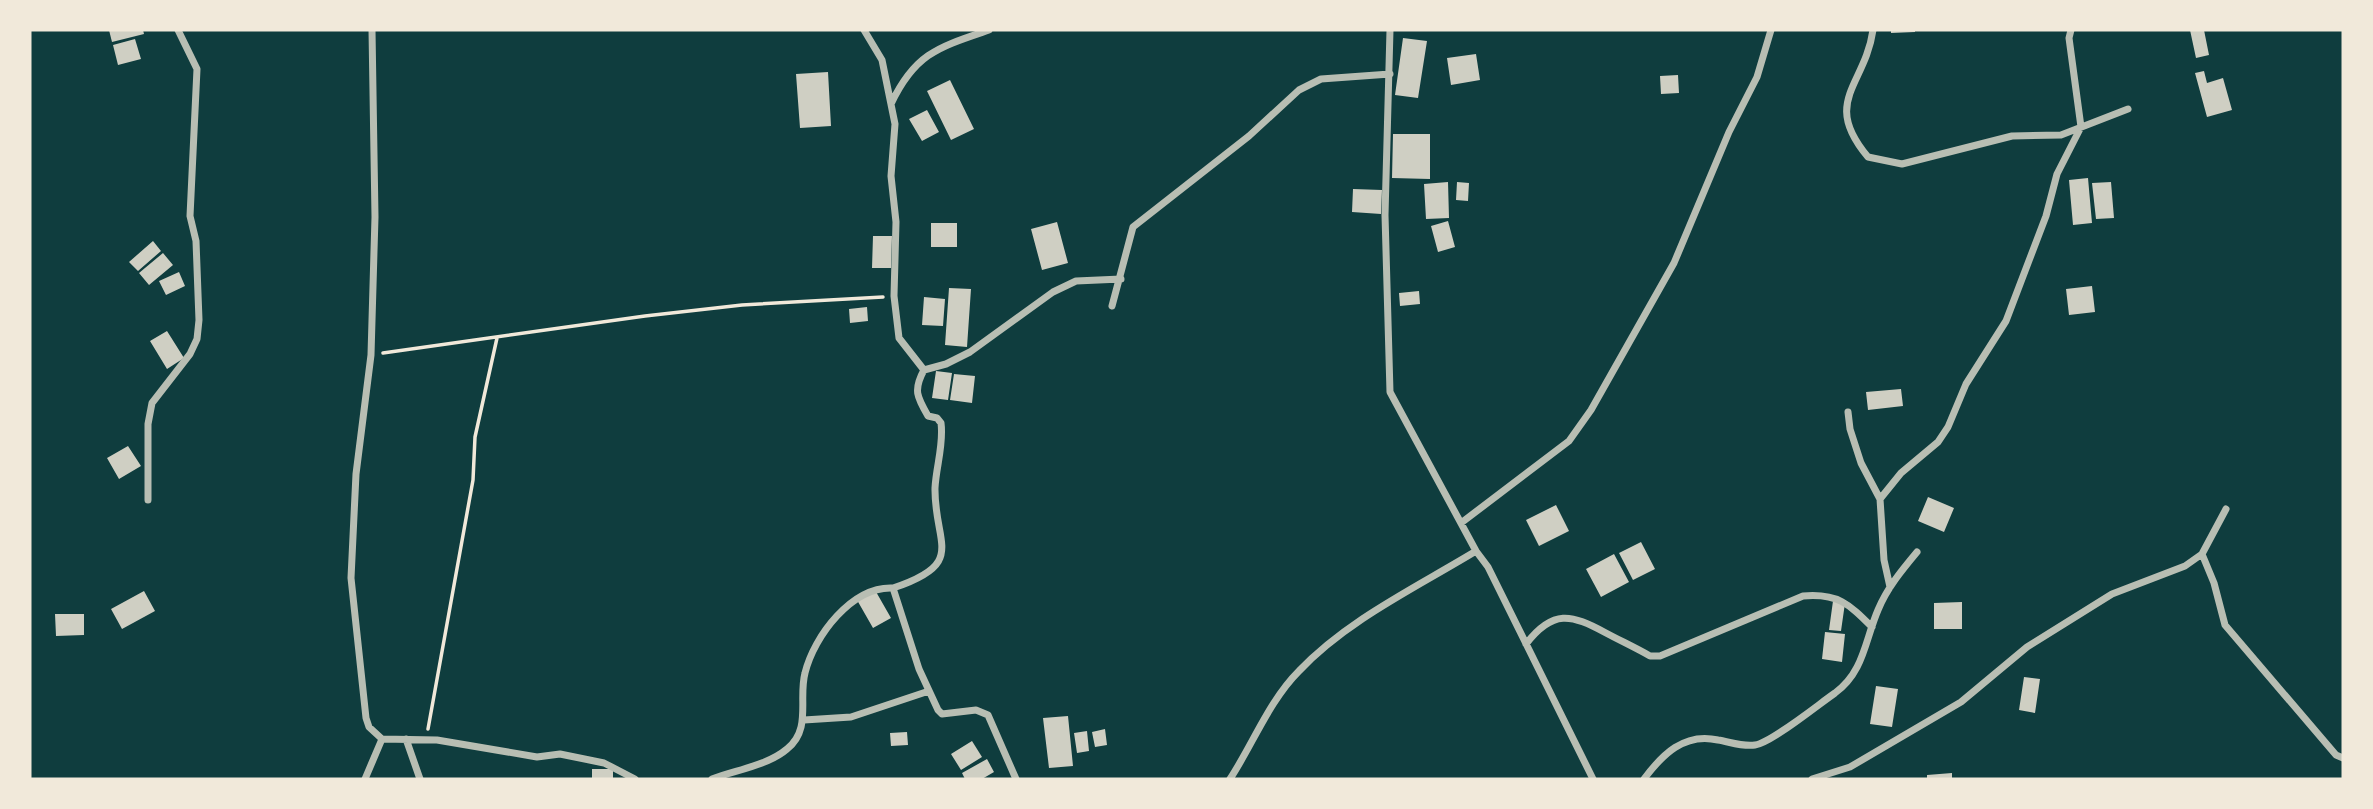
<svg xmlns="http://www.w3.org/2000/svg" width="2373" height="809" font-family="Georgia,serif">
<style>
.building{fill:#cfcfc3}
.lines{fill:none;stroke-linecap:round;stroke-linejoin:round}
.path{stroke:#f1e9da;stroke-width:3.5}
.minor{stroke:#b8beb3;stroke-width:7}
</style>
<rect width="100%" height="100%" fill="#0f3d3e"/>
<path class="building" d="M109,30H143L144,34L112,42Z
M1891,30H1915V32L1891,33Z
M2190,30H2204L2209,55L2196,58Z
M1403,38L1427,41L1418,98L1395,95Z
M135,39L141,59L118,65L113,45Z
M1476,54L1480,80L1451,85L1447,58Z
M2204,71L2207,83L2223,78L2232,110L2207,117L2195,73Z
M828,72L831,126L800,128L796,74Z
M1678,75L1679,93L1661,94L1660,76Z
M950,80L974,129L951,140L927,91Z
M927,110L939,132L922,141L909,119Z
M1393,134H1430V179L1392,178Z
M2088,178L2092,223L2073,225L2069,180Z
M1448,182L1449,218L1426,219L1424,184Z
M1457,182L1469,183L1468,201L1456,200Z
M2111,182L2114,218L2096,219L2092,183Z
M1353,189L1382,190L1381,214L1352,212Z
M1448,221L1455,247L1438,252L1431,226Z
M1057,222L1068,263L1042,270L1031,229Z
M931,223H957V247H931Z
M873,236H892L891,268H872Z
M153,241L161,251L138,271L129,262Z
M163,253L173,265L149,285L139,273Z
M179,272L185,286L166,295L159,281Z
M2092,286L2095,312L2069,315L2066,289Z
M949,288L971,289L967,347L945,345Z
M1419,291L1420,304L1400,306L1399,293Z
M924,297L945,299L943,326L922,325Z
M867,307L868,321L850,323L849,309Z
M167,331L184,358L167,369L150,341Z
M936,371L952,373L948,400L932,398Z
M954,374L975,376L972,403L950,400Z
M1901,389L1903,406L1868,410L1866,392Z
M128,446L141,466L119,479L107,458Z
M1928,497L1954,508L1944,532L1918,521Z
M1556,505L1569,531L1539,546L1526,520Z
M1641,542L1655,569L1633,580L1619,553Z
M1614,554L1629,582L1601,597L1586,569Z
M875,590L891,618L873,628L857,600Z
M144,591L155,611L122,629L111,609Z
M1833,601L1845,603L1841,631L1829,630Z
M1962,602V629H1934V603Z
M55,614H84V635L56,636Z
M1825,632L1845,634L1842,662L1822,659Z
M2024,677L2040,679L2035,713L2019,710Z
M1876,686L1898,689L1892,727L1870,724Z
M1068,716L1073,766L1049,768L1043,718Z
M1105,729L1107,745L1095,747L1092,732Z
M1087,731L1089,751L1077,753L1074,733Z
M907,732L908,745L891,746L890,733Z
M972,741L982,757L961,770L951,754Z
M987,759L994,772L982,779H965L962,773Z
M592,769H613V779H592Z
M1952,773V779H1927V775Z"/>
<g class="lines">
<path class="path" d="M383,353L645,316L742,305L883,297
M428,729L473,480L475,437L497,338"/>
<path class="minor" d="M372,30L375,217L371,355L356,474L351,578L366,718L369,727L382,739L437,740L537,757L560,754L604,763L635,779
M864,30L882,60L895,124L891,176L896,222L894,296L899,338L924,370
M1390,30L1385,215L1390,392L1476,551L1488,567L1593,779
M1873,30C1865,86 1821,101 1868,157L1902,164L2012,136L2061,135L2128,109
M891,104C915,53 939,47 989,30
M1112,306L1133,227L1249,136L1299,90L1321,79L1390,74
M1848,412L1850,429L1861,463L1880,499L1884,560L1890,587
M1880,499L1901,473L1938,442L1948,427L1966,384L2006,321L2046,216L2057,174L2081,127L2069,38L2071,30
M148,500V424L152,403L190,354L197,339L199,320L196,241L190,216L197,69L178,30
M1461,523L1569,441L1591,410L1674,263L1729,132L1757,77L1771,30
M2202,554L2214,583L2225,625L2336,755L2343,758
M1526,644C1553,609 1571,614 1606,633C1621,641 1636,648 1650,656H1660L1803,596C1838,593 1849,604 1872,627
M804,720L851,717L929,691
M406,739L420,779
M365,779L382,739
M712,779C735,770 767,766 787,749C812,729 798,699 805,673C814,636 852,586 893,588
M1016,779L988,715L976,710L942,714L938,710L919,669L893,588C968,563 934,544 935,488C936,467 944,444 941,423L937,418L928,416C917,397 913,390 924,370L946,364L970,352L1053,292L1076,281L1121,279
M1230,779C1253,744 1269,701 1299,671C1347,620 1417,587 1476,551
M1644,779C1662,755 1684,732 1718,740C1730,742 1743,747 1755,745C1771,743 1819,704 1835,693C1864,672 1865,640 1878,610C1887,588 1902,570 1917,552
M1812,779L1850,767L1961,702L2027,647L2112,594L2185,566L2202,554L2226,509"/>
</g>
<rect width="2373" height="809" fill="none" stroke="#f1e9da" stroke-width="63"/>
</svg>
